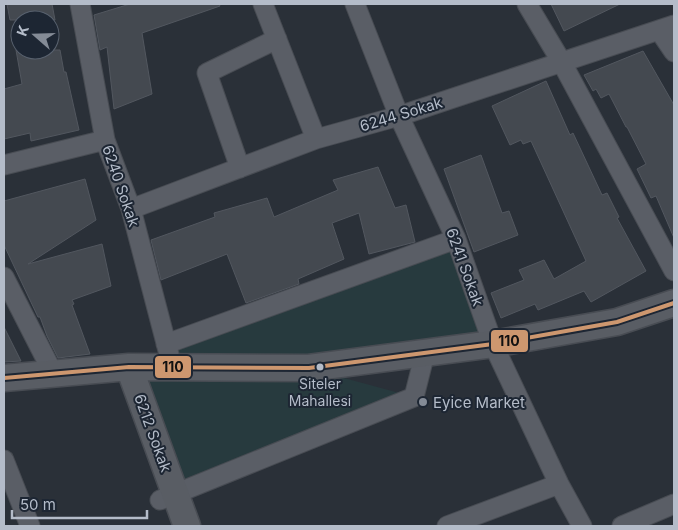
<svg xmlns="http://www.w3.org/2000/svg" width="678" height="530" font-family="Inter,sans-serif">
<style>
.green{fill:#273a3e}
.building{fill:#444950;stroke:#52575f}
.lines{fill:none;stroke-linecap:round;stroke-linejoin:round}
.street-casing{stroke:#484c53;stroke-width:21}
.secondary-casing{stroke:#484c53;stroke-width:29}
.street{stroke:#5a5e66;stroke-width:19}
.secondary{stroke:#595d64;stroke-width:26}
.bus-1-casing{stroke:#1d2633;stroke-width:8}
.bus-1{stroke:#cd976f;stroke-width:4}
.bus-dot{fill:#b4bcc9;stroke:#1d2633;stroke-width:2}
.poi-dot{fill:#848b96;stroke:#1d2633;stroke-width:2}
.labels{text-anchor:middle;dominant-baseline:central;stroke-width:4;stroke-linejoin:round;paint-order:stroke}
.bus-label{font-size:14px;fill:#b4bcc9;stroke:#1d2633}
.street-label{font-size:15px;fill:#b4bcc9;stroke:#1d2633}
.poi-label{font-size:15px;fill:#b4bcc9;stroke:#1d2633;text-anchor:start}
.line-badge{stroke:#1d2633;stroke-width:2}
.pale-badge-label{font-size:14px;text-anchor:middle;font-weight:bold;fill:#111}
</style>
<rect width="100%" height="100%" fill="#2a3038"/>
<path class="green" d="M456,239L493,344L311,369L414,397L175,493L129,367H185L166,344Z"/>
<path class="building" d="M7,4H52L55,20H10Z
M130,4H219L220,6L142,33L152,94L114,109L107,47L100,50L94,15Z
M551,4H620L564,31Z
M16,50H60L64,72H66L79,130L31,141L30,133L4,139V89L22,84Z
M643,51L674,105V238L656,196L651,198L637,169L646,164L627,127H626L609,94L601,98L596,89L593,91L584,75Z
M546,81L570,135L573,133L602,195L607,193L619,217L617,218L646,271L591,302L584,291L538,310L535,304L501,318L491,293L524,280L519,270L544,260L554,279L586,261L531,141L523,144L521,140L510,145L492,106Z
M481,155L502,213L509,211L518,235L474,252L444,169Z
M378,167L395,208L406,205L415,242L369,254L359,213L332,223L344,259L298,279L299,284L246,303L227,254L161,280L151,240L215,217L214,213L267,198L274,217L338,190L333,180Z
M85,179L96,220L28,264L102,244L111,286L72,300L74,304L72,305L90,354L58,358L47,336L40,317H38L4,245V201Z
M4,327L21,361L4,362Z"/>
<g class="lines">
<g class="street-casing">
<path id="street" d="M80,4L105,140L131,209L172,366
M263,4L316,139
M355,4L399,116L456,239L493,344L559,484L582,526
M527,4L561,61L674,271
M659,30L674,52
M4,165L105,140
M240,168L207,73L277,39
M131,209L316,139L399,116L674,25
M4,277L53,373
M166,344L456,239
M4,460L30,526
M160,500L414,397L425,353
M447,526L559,484
M622,526L674,504"/>
</g>
<g class="secondary-casing">
<path id="secondary" d="M129,367L187,526
M4,378L129,367L309,368L493,344L617,322L674,303"/>
</g>
<use href="#street" class="street"/>
<use href="#secondary" class="secondary"/>
<g class="bus-1-casing">
<path id="bus-1" d="M4,378L129,367L309,368L493,344L617,322L674,303"/>
</g>
<use href="#bus-1" class="bus-1"/>
</g>
<circle class="bus-dot" cx="320" cy="367" r="4.5"/>
<circle class="poi-dot" cx="423" cy="402" r="5"/>
<g class="labels">
<g class="bus-label">
<text x="320" y="383">Siteler<tspan x="320" dy="17">Mahallesi</tspan></text>
</g>
<g class="street-label">
<text transform="translate(401 114) rotate(-17)">6244 Sokak</text>
<text transform="translate(121 186) rotate(71)">6240 Sokak</text>
<text transform="translate(465 267) rotate(70)">6241 Sokak</text>
<text transform="translate(153 433) rotate(70)">6212 Sokak</text>
</g>
<g class="poi-label">
<text x="433" y="402">Eyice Market</text>
</g>
</g>
<g class="line-badge">
<rect x="490" y="329" width="39" height="24" rx="5" fill="#cd976f"/>
<rect x="154" y="355" width="38" height="24" rx="5" fill="#cd976f"/>
</g>
<g class="pale-badge-label">
<text x="509" y="346">110</text>
<text x="173" y="372">110</text>
</g>
<rect width="678" height="530" fill="none" stroke="#b4bcc9" stroke-width="10"/>
<g transform="translate(35 35) rotate(290)"><circle r="24" fill="#1d2633" stroke="#59626f"/>
<path d="M0-4L9 19L0 12L-9 19Z" fill="#848b96"/>
<text y="-8" font-size="14" font-weight="bold" text-anchor="middle" fill="#b4bcc9">K</text>
</g>
<path d="M12 510v8h135v-8" fill="none" stroke="#b4bcc9" stroke-width="2.5"/>
<text x="20" y="510" font-size="15" fill="#b4bcc9" stroke="#1d2633" stroke-width="4" paint-order="stroke">50 m</text>
</svg>
